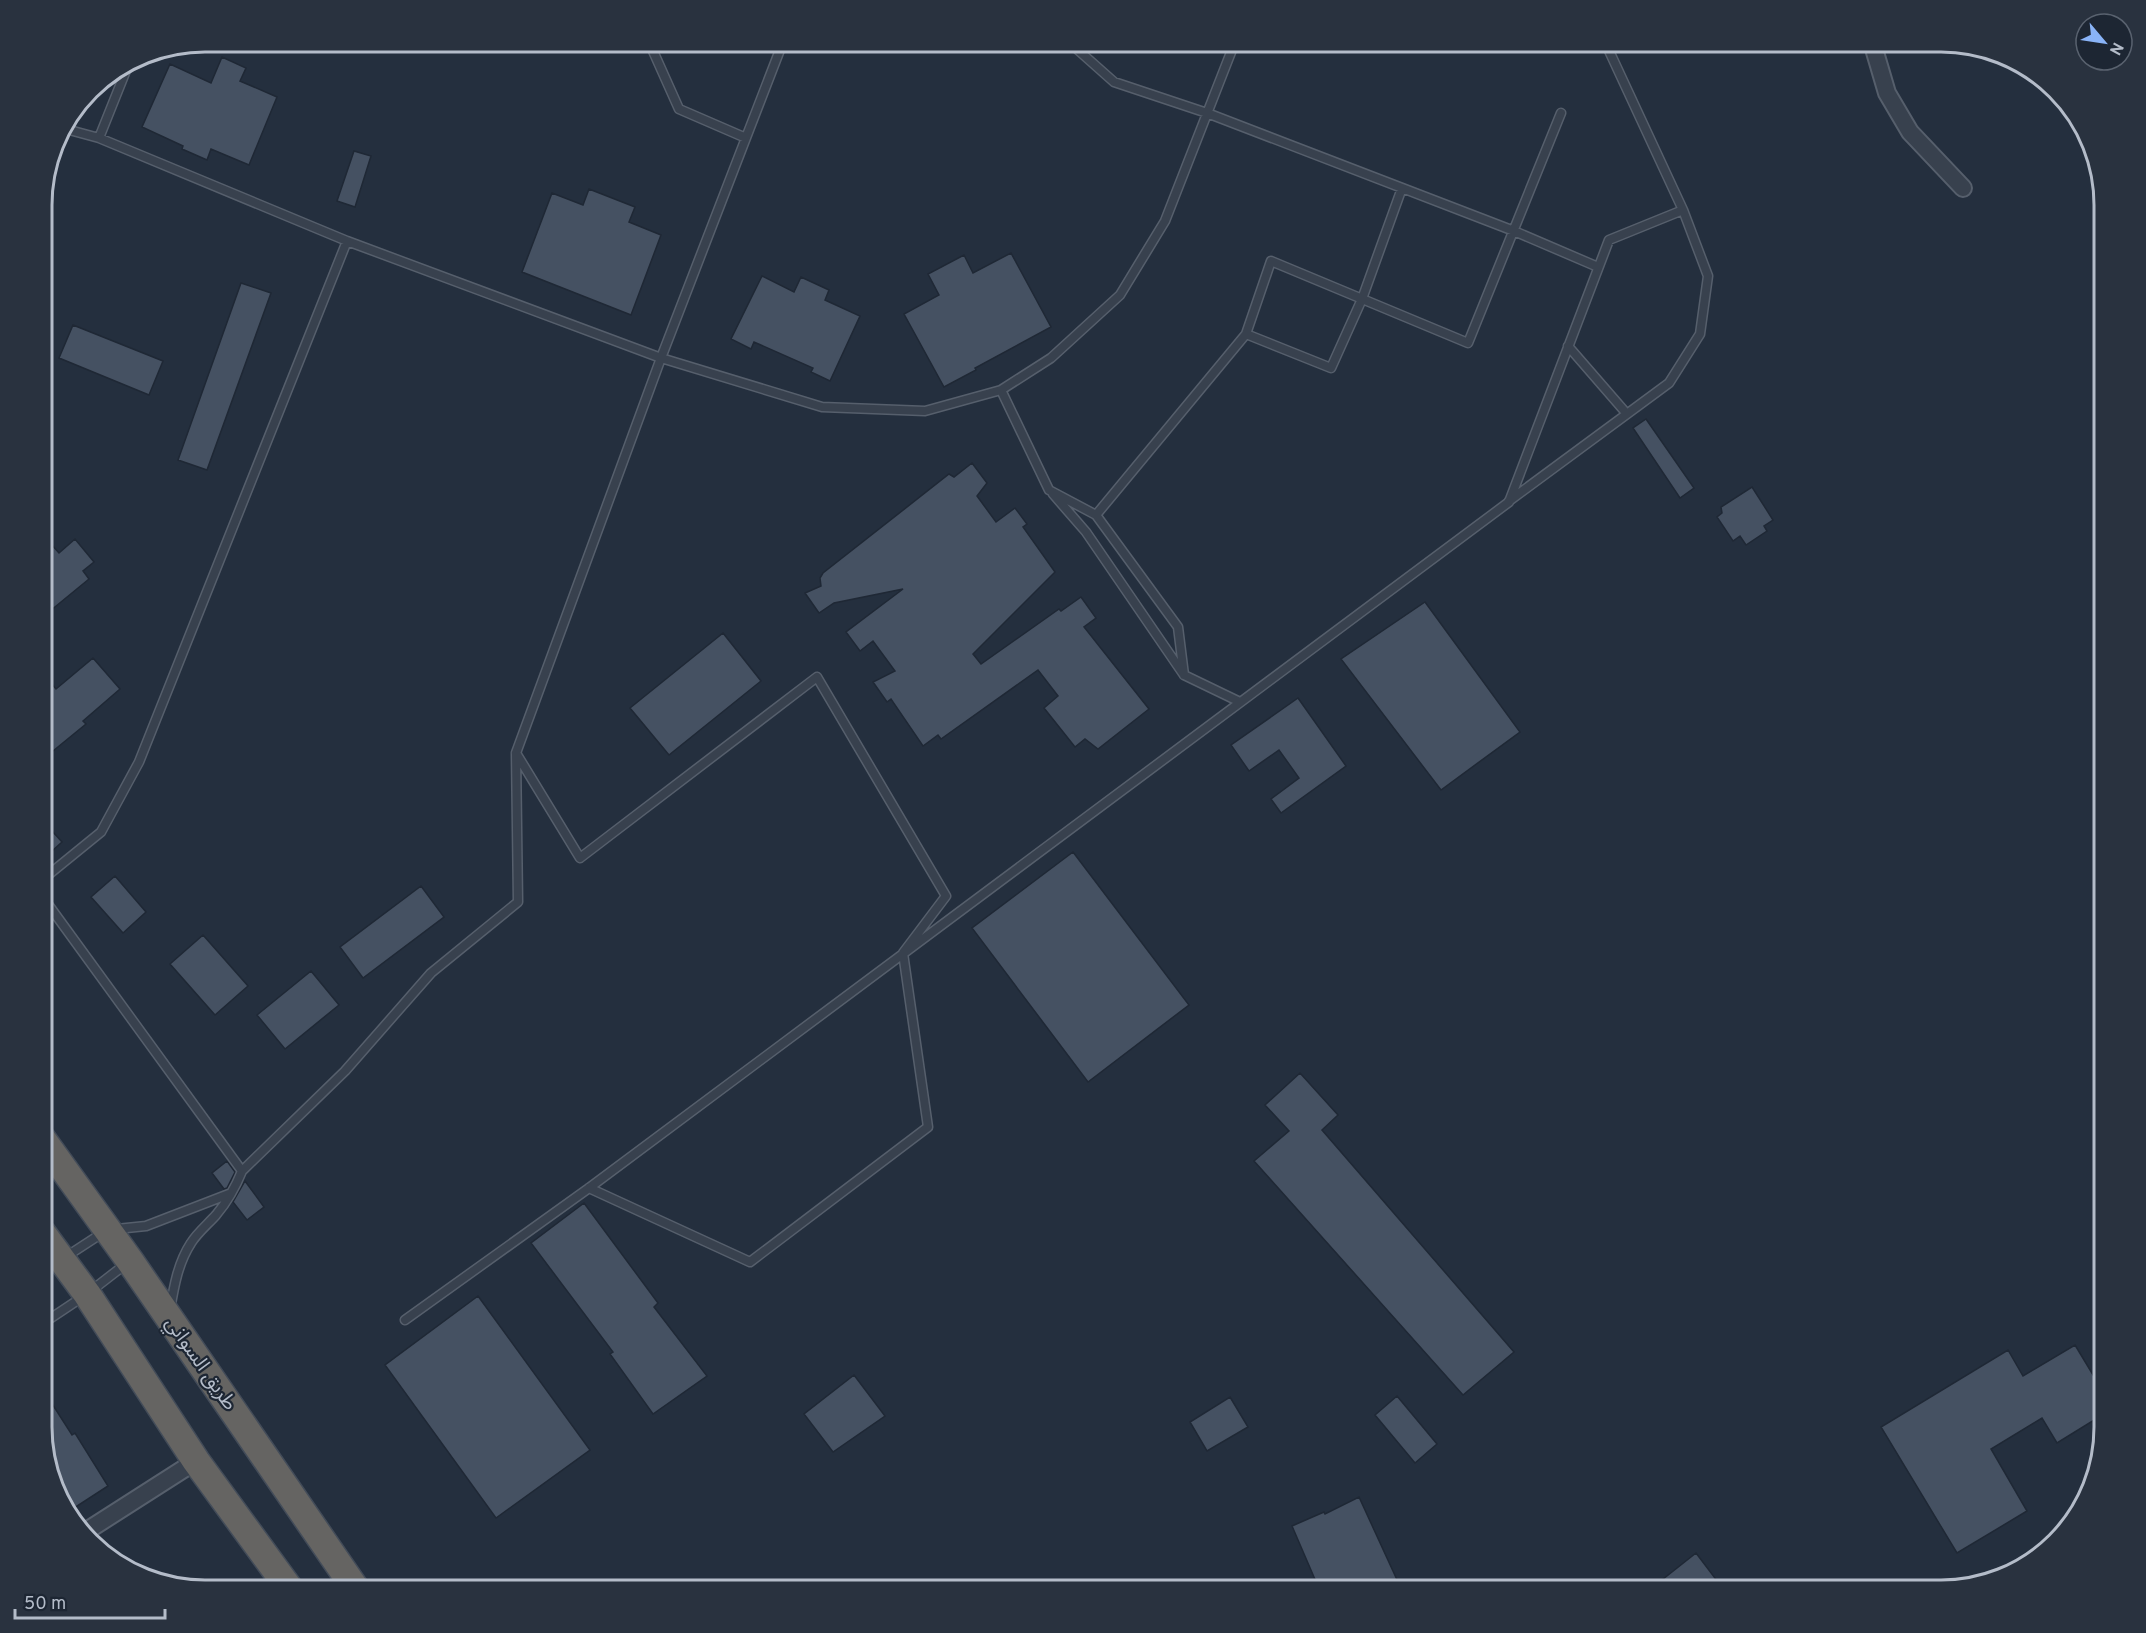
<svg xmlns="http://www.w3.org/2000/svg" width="2146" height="1633" font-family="Overpass,'Noto Sans Arabic',sans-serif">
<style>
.building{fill:#455162;stroke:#1f2835;stroke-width:1.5}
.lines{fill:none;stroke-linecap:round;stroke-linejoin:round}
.service-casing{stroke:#565f6c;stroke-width:11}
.minor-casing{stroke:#565f6c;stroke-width:20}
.trunk-casing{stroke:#434c59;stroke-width:30}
.service{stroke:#38414e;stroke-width:8}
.minor{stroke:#38414e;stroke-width:16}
.trunk{stroke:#656462;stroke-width:27}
.labels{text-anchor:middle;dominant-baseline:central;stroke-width:4.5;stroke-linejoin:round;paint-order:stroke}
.street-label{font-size:20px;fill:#b4bcc9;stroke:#1d2633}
.rim{fill:none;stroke:#b4bcc9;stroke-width:3}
</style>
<rect width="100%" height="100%" fill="#242f3e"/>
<path class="building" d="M222,57L246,68L240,81L277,97L249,165L211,149L207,160L182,149L183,146L142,127L170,64L211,83Z
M354,151L371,156L355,207L337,201Z
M589,189L635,207L629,222L661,235L631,315L522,272L552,193L583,205Z
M1011,253L1051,327L975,368L976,370L944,387L904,314L939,295L928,274L964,255L973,273Z
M762,276L794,292L801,277L829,290L825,300L860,316L830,381L811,372L813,368L754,342L751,349L731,339Z
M241,283L271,293L207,470L178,460Z
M73,325L163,361L149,395L59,358Z
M1646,419L1694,488L1680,498L1633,428Z
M972,463L987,483L977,496L996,522L1015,508L1027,524L1023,527L1055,572L973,654L981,664L1059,609L1061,611L1081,597L1096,618L1084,627L1149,709L1098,749L1085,739L1075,747L1044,708L1058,696L1038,670L941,739L938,735L923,746L891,699L887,702L873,682L895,671L873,641L860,651L846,632L903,589L834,603L819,613L805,593L821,586L820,578L823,573L949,474L954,477Z
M1752,487L1773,520L1764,526L1767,531L1746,545L1740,536L1733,541L1717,517L1722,513L1721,507Z
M42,534L59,553L75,539L94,562L83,571L89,579L50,611L42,602Z
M1425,602L1520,732L1441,790L1341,659Z
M723,633L761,681L669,755L630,708Z
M93,658L120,689L83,721L86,724L42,760V672L56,689Z
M1298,698L1346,766L1281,813L1271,799L1299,778L1279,750L1249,771L1231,745Z
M42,820L62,842L42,860Z
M1073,852L1189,1005L1088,1082L972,928Z
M115,876L146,912L123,933L91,897Z
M421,886L444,917L363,978L340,947Z
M203,935L248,986L215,1015L170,964Z
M311,971L339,1005L285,1049L257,1015Z
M1300,1073L1338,1115L1322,1130L1514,1352L1463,1395L1254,1161L1289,1131L1265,1105Z
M227,1161L235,1172L227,1188L224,1189L212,1173Z
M245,1181L264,1207L247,1220L233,1202Z
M584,1203L658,1303L654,1307L707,1376L653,1414L610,1354L613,1352L531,1243Z
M478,1296L590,1450L496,1518L385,1365Z
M2075,1345L2104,1393V1414L2057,1443L2042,1418L1991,1449L2027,1511L1957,1553L1881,1427L2008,1350L2023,1376Z
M854,1375L885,1416L833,1452L804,1414Z
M42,1388L72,1435L75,1433L108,1486L68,1512L59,1500L42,1438Z
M1397,1396L1437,1444L1415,1463L1375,1415Z
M1230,1397L1248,1427L1207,1451L1190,1422Z
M1359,1497L1398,1582L1384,1591H1320L1292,1526L1324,1512L1325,1514Z
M1696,1553L1718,1582L1706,1591H1648Z"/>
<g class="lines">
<g class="service-casing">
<path id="service" d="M649,42L679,109L746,138
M1069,42L1114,82L1207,113L1514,231L1598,267
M62,128L99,138L129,63
M99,138L347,241L661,358L822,407L925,411L1001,390L1051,358L1120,295L1165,221L1235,42
M1246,334L1331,368L1362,299L1402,188
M1568,346L1627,414
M1001,390L1049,490L1096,515L1178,627L1184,675
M1053,494L1086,532L1184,675L1240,702
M1509,501L1669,383L1700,334L1708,276L1683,210L1605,42
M1096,515L1246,334L1271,261L1468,343L1561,113
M516,753L580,858L817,677L946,896L903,953L928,1127L750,1262L589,1188
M42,880L101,832L139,762L347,241
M42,896L242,1171
M64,1258L107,1230L146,1226L229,1194
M170,1310C174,1286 178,1263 191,1243C197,1233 208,1224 216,1215C227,1202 236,1186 242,1171L345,1071L431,973L518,902L516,753L661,358L783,42
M405,1320L589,1188L1509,502L1609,240L1683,210
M42,1324L87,1294L127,1263"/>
</g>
<g class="minor-casing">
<path id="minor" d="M1872,42L1887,93L1910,132L1963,188
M85,1532L196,1461"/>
</g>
<g class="trunk-casing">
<path id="trunk" d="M42,1139L130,1261L357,1591
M42,1233L87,1294L196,1461L291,1591"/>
</g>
<use href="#service" class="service"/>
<use href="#minor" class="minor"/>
<use href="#trunk" class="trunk"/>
</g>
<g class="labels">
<g class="street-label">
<text transform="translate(200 1364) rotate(55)">طريق السواني</text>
</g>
</g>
<path d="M0 0H2146V1633H0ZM205 52H1941A153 153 0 0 1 2094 205V1427A153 153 0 0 1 1941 1580H205A153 153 0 0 1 52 1427V205A153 153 0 0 1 205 52Z" fill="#29323f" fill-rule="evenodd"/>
<path class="rim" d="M205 52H1941A153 153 0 0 1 2094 205V1427A153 153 0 0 1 1941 1580H205A153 153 0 0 1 52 1427V205A153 153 0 0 1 205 52Z"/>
<g transform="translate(2104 42) rotate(119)"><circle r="28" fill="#1d2633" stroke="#59626f" stroke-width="1.5"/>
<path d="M0-4.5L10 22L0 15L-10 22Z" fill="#8ab4f8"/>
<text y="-9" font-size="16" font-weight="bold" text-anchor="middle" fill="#b4bcc9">N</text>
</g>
<path d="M15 1609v9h150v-9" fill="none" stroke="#b4bcc9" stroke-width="3"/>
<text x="24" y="1609" font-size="18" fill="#b4bcc9" stroke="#1d2633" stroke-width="4.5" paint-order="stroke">50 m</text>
</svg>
